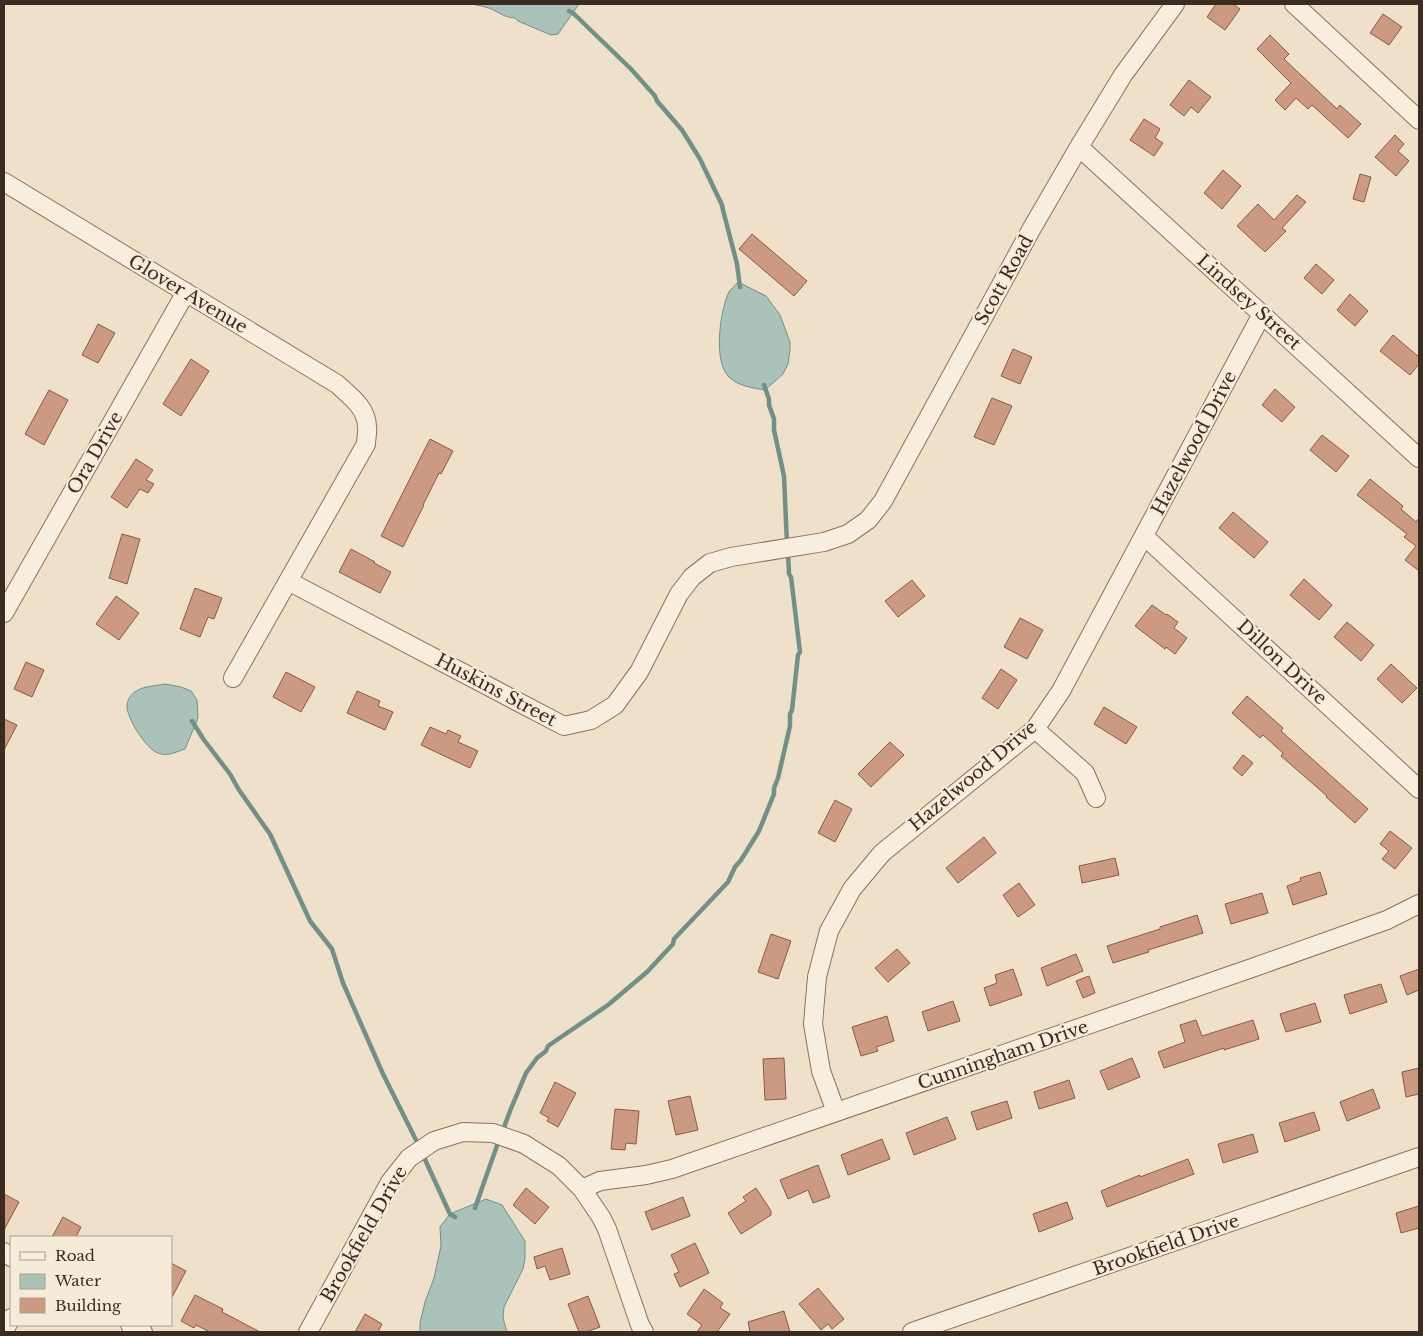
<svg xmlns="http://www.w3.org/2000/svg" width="1423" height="1336" font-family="'Libre Baskerville',serif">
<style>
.water{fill:#aac2b9;stroke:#709187}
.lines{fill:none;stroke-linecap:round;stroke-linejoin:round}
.stream{stroke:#709187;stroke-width:4.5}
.building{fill:#cb9a81;stroke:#895b45}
.minor-casing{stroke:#8a735e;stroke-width:20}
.minor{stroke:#f8eedd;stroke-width:18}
.labels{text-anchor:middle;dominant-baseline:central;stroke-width:4.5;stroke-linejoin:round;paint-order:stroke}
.street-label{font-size:18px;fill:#3b2c21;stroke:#f5ebd9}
</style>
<rect width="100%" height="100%" fill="#eee0c9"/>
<path class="water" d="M473,4H579L558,34L551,35L518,21L515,18C503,18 496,9 485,7C480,5 478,6 473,4Z
M738,282L766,296L780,315L790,342V350L788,364L783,374L765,390C753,388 738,386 729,377C713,361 720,313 728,294C730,289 735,286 738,282Z
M165,684L181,687L191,691L197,700L198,718L185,749C176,752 167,757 158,753C146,749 126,717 127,705C127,701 131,694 135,692C142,686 156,686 165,684Z
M486,1199L502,1205L525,1241V1258L523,1269L504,1307L503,1318L507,1332H420V1323L425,1302L434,1278L441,1246L440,1227L450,1214Z"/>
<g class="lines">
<path class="stream" d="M569,11L573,13L631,69L655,96L657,101L682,130L700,159L722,205L723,210L737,264L740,287
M764,385L769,399V405L774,419V430L784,476L787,544
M192,721L204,740L230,774L239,790L270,834L310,921L332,949L343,983L383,1074L419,1146
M502,1133L510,1111L526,1073L537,1058L546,1051L548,1046L608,1005L647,972L673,944L674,939L728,882L735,867L741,860L759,831L774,794V788L778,778L790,726V714L792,710L798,655L800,652L791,577L789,574L788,552
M422,1153L450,1214L455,1217
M475,1208L499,1140"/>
</g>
<path class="building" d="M1216,4H1233L1240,9L1225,30L1207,17Z
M1383,14L1402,27L1389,45L1370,33Z
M1270,35L1289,54L1284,59L1337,109L1340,105L1361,124L1348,138L1312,105L1308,109L1296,98L1285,110L1275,100L1291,83L1257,49Z
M1189,80L1211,97L1198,113L1191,107L1184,116L1170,105Z
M1144,119L1160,129L1155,138L1163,143L1154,156L1130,140Z
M1395,135L1404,144L1398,151L1409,161L1396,176L1375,157Z
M1223,170L1241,186L1222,209L1204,193Z
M1360,174L1371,177L1364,202L1353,199Z
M1297,195L1306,202L1282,228L1286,231L1265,252L1237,226L1258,204L1274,220Z
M752,234L807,281L794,296L739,249Z
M1316,264L1334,280L1322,294L1304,278Z
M1350,294L1368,311L1355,326L1337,310Z
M98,324L115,333L98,363L82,355Z
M1393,335L1419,357V364L1410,375L1380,351Z
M1013,349L1032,357L1020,384L1001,376Z
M191,359L209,371L181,416L163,404Z
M1275,389L1295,407L1282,422L1262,405Z
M49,390L68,400L44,445L25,434Z
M992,398L1012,406L994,445L974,437Z
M1322,435L1349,456L1336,472L1310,450Z
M430,439L453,451L441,474L439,473L423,505H424L403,547L381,536Z
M136,459L153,470L146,480L154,484L148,493L140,489L127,508L111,497Z
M1370,479L1403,506L1401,509L1416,522L1419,518V571L1405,560L1416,546L1404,537L1407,534L1357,495Z
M1233,512L1268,542L1254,558L1219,528Z
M122,534L140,539L127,584L109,578Z
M351,549L375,562L374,563L391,572L380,593L339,572Z
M1304,579L1332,605L1319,620L1290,595Z
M912,580L925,596L898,617L885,601Z
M195,588L222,598L214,619L208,617L200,637L180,629Z
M116,596L139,613L119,640L96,624Z
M1152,605L1166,615L1167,614L1178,622L1174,628L1187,638L1175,654L1166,647L1165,649L1135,626Z
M1020,618L1043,630L1027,659L1004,647Z
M1347,622L1374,645L1361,661L1334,637Z
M26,662L44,670L32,697L14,689Z
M1391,664L1417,688L1402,703L1377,679Z
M1001,669L1017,680L998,709L982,698Z
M286,672L315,687L301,712L273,697Z
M357,691L380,701L378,706L393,712L385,730L347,713Z
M1247,696L1283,728L1281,731L1368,809L1355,823L1326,797L1327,796L1281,756L1283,753L1263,735L1260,738L1232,713Z
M1104,707L1137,727L1126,744L1094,724Z
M4,719L17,725L4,750Z
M430,727L446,734L448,730L461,736L458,742L478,751L470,768L421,745Z
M890,742L904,755L871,787L858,774Z
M1243,755L1253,763L1242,776L1233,768Z
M835,800L852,809L835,842L818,833Z
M1390,831L1412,848L1395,869L1382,859L1389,851L1380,844Z
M984,837L996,853L958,883L946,868Z
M1115,858L1119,875L1082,883L1079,866Z
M1320,872L1327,894L1293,905L1287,886L1301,881L1300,878Z
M1019,883L1035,905L1018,917L1003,895Z
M1262,893L1268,913L1231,924L1225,904Z
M1197,915L1203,933L1148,950L1149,952L1113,963L1107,946L1160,929V927Z
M771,934L791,941L778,979L758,972Z
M897,949L910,963L888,982L875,968Z
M1076,954L1083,971L1047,986L1041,968Z
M1013,969L1022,995L990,1006L984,988L997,983L995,975Z
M1419,969V990L1407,995L1400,976Z
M1089,976L1095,993L1083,998L1076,981Z
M1381,984L1387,1002L1350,1014L1344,995Z
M953,1001L960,1021L928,1031L922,1012Z
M1315,1003L1321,1022L1286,1032L1280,1014Z
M887,1016L894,1041L876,1047L878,1051L861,1056L852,1027Z
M1196,1020L1202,1036L1253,1020L1259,1039L1224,1050V1048L1164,1068L1158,1052L1185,1042L1180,1025Z
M784,1058L786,1099L765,1100L763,1059Z
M1132,1058L1140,1077L1108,1090L1100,1071Z
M1419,1068V1094L1406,1097L1402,1072Z
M1069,1080L1075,1098L1039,1109L1034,1092Z
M555,1082L576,1093L558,1127L547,1121L549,1118L540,1113Z
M1373,1089L1380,1108L1347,1121L1340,1102Z
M690,1096L698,1130L676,1135L668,1101Z
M1007,1101L1012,1118L977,1130L971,1112Z
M615,1109L639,1111L636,1144L626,1143L625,1150L611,1149Z
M1314,1112L1320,1130L1285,1142L1279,1123Z
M947,1117L956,1139L914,1155L906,1133Z
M1253,1134L1258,1152L1223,1163L1218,1144Z
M882,1139L890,1159L848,1175L841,1155Z
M1188,1159L1194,1174L1107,1207L1101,1191L1140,1175V1177Z
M818,1165L830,1197L813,1203L808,1190L788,1199L780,1180Z
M526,1188L549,1207L535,1224L513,1205Z
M756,1188L771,1211V1215L741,1234L728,1213L746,1201L743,1197Z
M4,1194L19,1202L4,1230Z
M683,1197L690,1216L652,1230L645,1212Z
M1067,1202L1073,1219L1039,1232L1033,1214Z
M1419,1206V1228L1401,1233L1396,1213Z
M63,1217L81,1227L76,1237H52Z
M695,1243L709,1273L680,1287L674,1274L679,1272L671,1255Z
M562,1248L570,1274L550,1280L545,1266L537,1269L534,1257Z
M171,1263L186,1271L171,1299Z
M818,1288L844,1319L832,1329L828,1324L821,1330L799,1304Z
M704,1289L723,1303L720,1308L730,1314L717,1332H697L702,1325L687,1314Z
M195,1295L223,1309L222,1312L260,1332H210L196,1325L194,1328L181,1321Z
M588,1296L600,1327L586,1332H579L568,1304Z
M784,1311L790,1332H750L748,1322Z
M365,1314L382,1324L378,1332H355Z"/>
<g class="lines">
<g class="minor-casing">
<path id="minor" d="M1294,4L1419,120
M1079,147L1419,458
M4,182L337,384C350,396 367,408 367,427C368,432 366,438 366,444L233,678
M1144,536L1419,789
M288,581L564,726L591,720L615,705L639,672L679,594L692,577L710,563L731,557L824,542L848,534L868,520L883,501L1032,228L1079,147L1123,75L1175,4
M4,613L186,292
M1035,729L1085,773L1096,798
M836,1112L821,1071L813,1024L817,977L829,931L852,889L882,853L1035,729L1061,691L1262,314
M582,1189L600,1181L646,1175L672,1169L1249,969L1387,920L1419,904
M4,1252L11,1257
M130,1325L143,1332
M4,1331L11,1318
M308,1332L390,1182L409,1158L434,1141L463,1132L493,1133L524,1144L559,1166L582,1189L601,1217L607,1229L640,1325L644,1332
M912,1332L1419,1157"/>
</g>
<use href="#minor" class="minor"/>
</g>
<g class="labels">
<g class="street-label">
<text transform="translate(1004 280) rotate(-61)">Scott Road</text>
<text transform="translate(188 294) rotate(31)">Glover Avenue</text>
<text transform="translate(1249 302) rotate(42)">Lindsey Street</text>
<text transform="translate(1194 443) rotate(-62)">Hazelwood Drive</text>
<text transform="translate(95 453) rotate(-60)">Ora Drive</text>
<text transform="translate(1282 662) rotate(43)">Dillon Drive</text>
<text transform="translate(496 690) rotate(28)">Huskins Street</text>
<text transform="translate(973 776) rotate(-40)">Hazelwood Drive</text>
<text transform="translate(1003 1055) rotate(-19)">Cunningham Drive</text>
<text transform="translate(364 1234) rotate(-60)">Brookfield Drive</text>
<text transform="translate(1166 1245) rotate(-19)">Brookfield Drive</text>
</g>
</g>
<rect width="1423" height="1336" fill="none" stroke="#3b2c21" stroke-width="10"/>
<rect x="10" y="1236" width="162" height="90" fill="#f5ebd9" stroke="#ab9f8f"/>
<rect x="20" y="1252" width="25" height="8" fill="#f8eedd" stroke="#ab9f8f"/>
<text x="55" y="1261" font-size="15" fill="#3b2c21">Road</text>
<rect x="20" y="1274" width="25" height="15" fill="#aac2b9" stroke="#ab9f8f"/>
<text x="55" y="1286" font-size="15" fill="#3b2c21">Water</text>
<rect x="20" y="1298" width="25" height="15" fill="#cb9a81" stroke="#ab9f8f"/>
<text x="55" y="1311" font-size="15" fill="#3b2c21">Building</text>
</svg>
